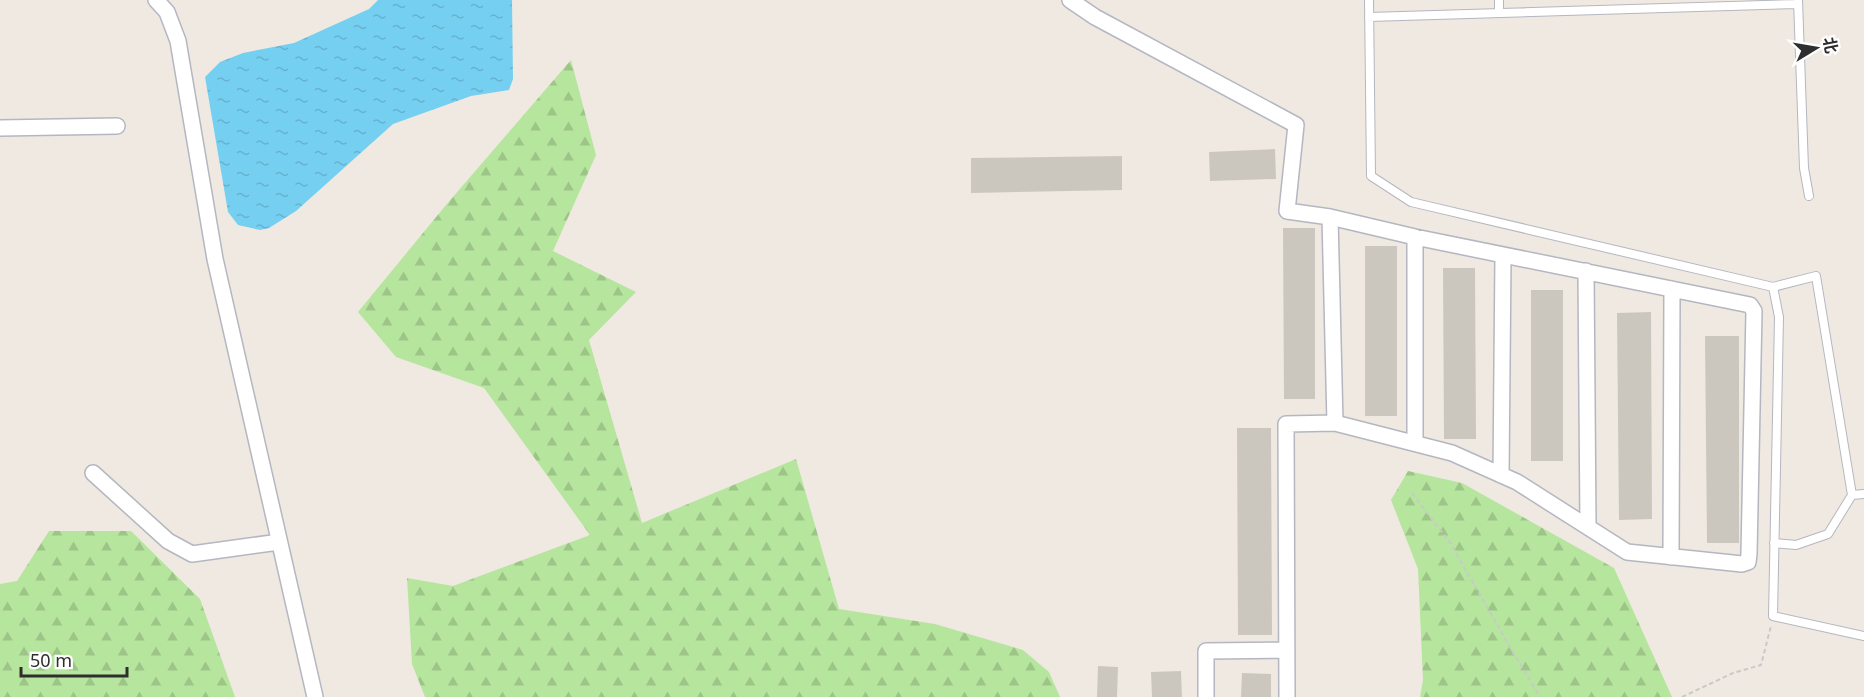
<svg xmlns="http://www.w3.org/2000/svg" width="1864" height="697" font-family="'Noto Sans','Noto Sans SC',sans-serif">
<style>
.forest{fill:url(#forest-firs)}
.water{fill:url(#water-ripples)}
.building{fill:#cbc7bf}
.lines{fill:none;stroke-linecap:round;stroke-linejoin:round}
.lane-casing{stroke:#b4b7c1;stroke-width:10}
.street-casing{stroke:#b4b7c1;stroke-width:18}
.path{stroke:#c9c9c9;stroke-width:2;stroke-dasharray:4.5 3;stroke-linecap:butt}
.lane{stroke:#fff;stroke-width:8}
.street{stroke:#fff;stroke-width:15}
</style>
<defs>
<pattern id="forest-firs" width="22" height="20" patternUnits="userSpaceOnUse" patternTransform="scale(1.5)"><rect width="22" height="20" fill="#b6e59e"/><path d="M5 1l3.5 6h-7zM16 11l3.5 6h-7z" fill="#9dc588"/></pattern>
<pattern id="water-ripples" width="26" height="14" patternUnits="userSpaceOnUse" patternTransform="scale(1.5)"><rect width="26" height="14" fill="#75cff0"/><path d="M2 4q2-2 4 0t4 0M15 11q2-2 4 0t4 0" fill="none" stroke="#66b2ce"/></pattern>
</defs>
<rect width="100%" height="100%" fill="#efe9e1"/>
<path class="forest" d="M571,60L596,155L553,251L636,292L589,340L642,523L796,459L839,609L935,624L1023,650L1049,672L1060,697H425L412,664L407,578L453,586L590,535L484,388L396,357L358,312L446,205Z
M1408,471L1462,483L1614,568L1672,697H1420L1423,680L1418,569L1391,500Z
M49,531H131L200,599L235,697H0V584L17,581Z"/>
<path class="water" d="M378,0H512L513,79L509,90L471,96L393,124L296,211L269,228L260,230L238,225L228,212L205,77L220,62L243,53L294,43L369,9Z"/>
<path class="building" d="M1275,149L1276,179L1210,181L1209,152Z
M1122,156V190L971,193V158Z
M1283,228H1315V399H1284Z
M1365,246H1397V416H1365Z
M1443,268H1475L1476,439H1444Z
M1531,290H1563V461H1531Z
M1651,312L1652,519L1619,520L1617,313Z
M1705,336H1739V543H1707Z
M1237,428H1271L1272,635H1238Z
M1098,666L1118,667L1117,697H1097Z
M1181,671L1182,697H1152L1151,672Z
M1242,673L1271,674V697H1241Z"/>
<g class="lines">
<g class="lane-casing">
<path id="lane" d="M1369,0L1371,176L1411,202L1773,287L1779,317L1773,616L1864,636
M1499,0V13
M1798,0L1804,168L1809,196
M1369,17L1798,4
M1773,287L1816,276L1852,495L1828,534L1796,545L1774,543
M1852,495L1864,494"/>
</g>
<g class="street-casing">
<path id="street" d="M156,0L167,12L178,41L215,259L315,697
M1070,0L1095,17L1296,125L1287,211L1330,217L1415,237L1750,305L1754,311L1749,554L1748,562L1742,564L1627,552L1517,482L1452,453L1335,423L1286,424L1287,697
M0,128L117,126
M1330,217L1335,423
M1415,237V443
M1586,271L1588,527
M93,473L168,541L192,554L279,542
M1501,475L1503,255
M1671,557L1672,289
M1206,697V651L1287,650"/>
</g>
<path class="path" d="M1412,493L1451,544L1511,649L1540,697
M1682,697L1733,673L1761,665L1771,626"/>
<use href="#lane" class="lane"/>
<use href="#street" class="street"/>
</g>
<g transform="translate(1816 48) rotate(79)" stroke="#ffffff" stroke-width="4.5" paint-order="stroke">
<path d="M0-4.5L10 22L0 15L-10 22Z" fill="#2e2e2e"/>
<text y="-9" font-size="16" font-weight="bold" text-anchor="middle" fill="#2e2e2e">北</text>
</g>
<path d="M21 667v9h106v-9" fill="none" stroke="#2e2e2e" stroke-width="3"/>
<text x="30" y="667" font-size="18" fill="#2e2e2e" stroke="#ffffff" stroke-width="4.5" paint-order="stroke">50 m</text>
</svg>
